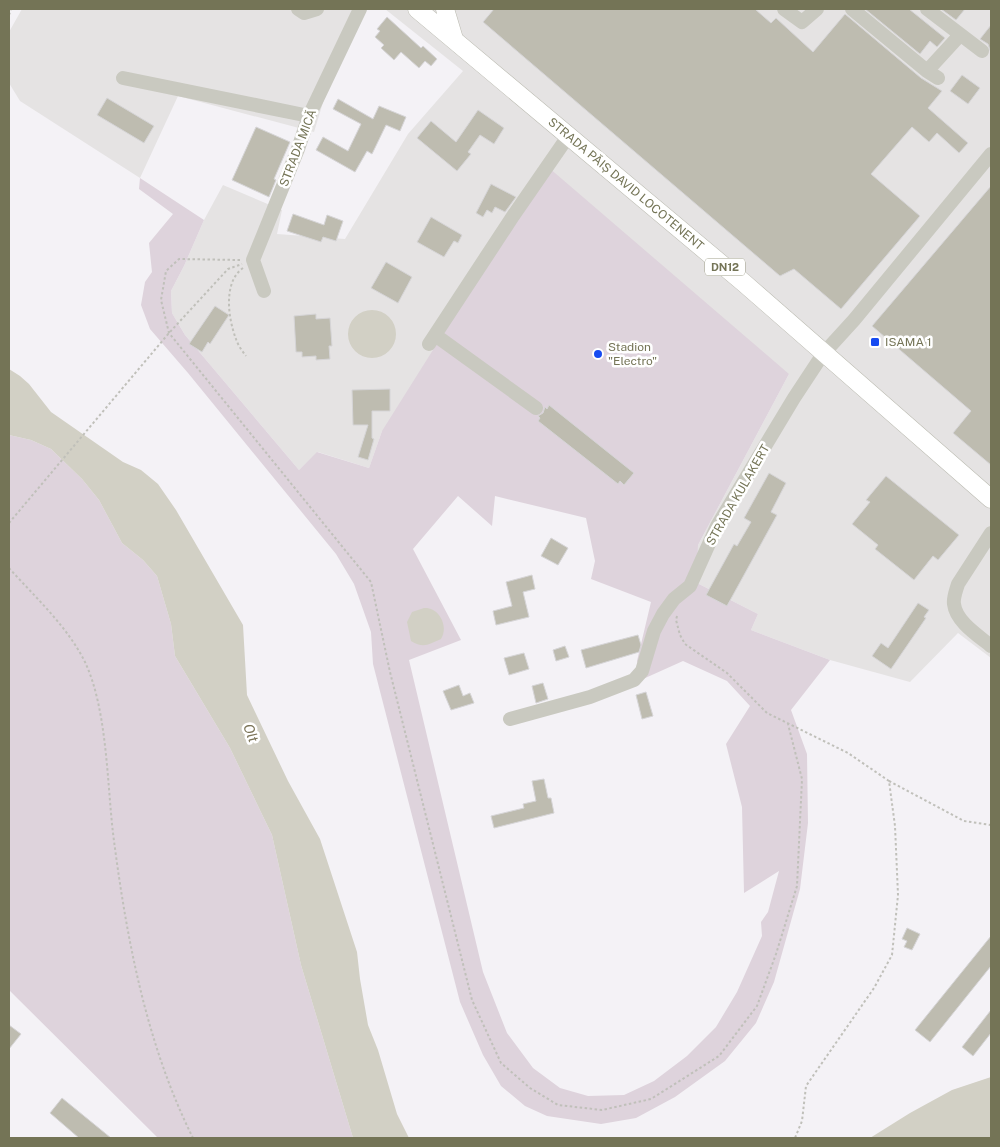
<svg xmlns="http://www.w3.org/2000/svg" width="1000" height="1147" font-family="'Public Sans',sans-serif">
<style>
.built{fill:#e5e3e3}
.green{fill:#ded3dc;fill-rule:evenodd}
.water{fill:#d2d0c5}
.building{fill:#bebcb0;stroke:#d6d5d7}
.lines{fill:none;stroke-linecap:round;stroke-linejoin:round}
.major-casing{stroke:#bbbbb1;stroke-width:19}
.path{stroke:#c0c0ba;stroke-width:2;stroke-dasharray:2.5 2.5;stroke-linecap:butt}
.minor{stroke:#c9c9c0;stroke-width:14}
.major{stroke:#fff;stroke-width:18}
.poi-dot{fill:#164af1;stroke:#fff;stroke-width:2}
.labels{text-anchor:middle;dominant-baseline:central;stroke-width:5;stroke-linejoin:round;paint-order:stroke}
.shield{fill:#fff;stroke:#9e9e89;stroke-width:1}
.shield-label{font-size:11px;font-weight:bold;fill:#747456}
.street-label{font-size:12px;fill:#747456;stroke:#fff}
.poi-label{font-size:12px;fill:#747456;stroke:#fff;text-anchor:start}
.water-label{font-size:14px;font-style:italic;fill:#7c7559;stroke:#fff}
</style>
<rect width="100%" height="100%" fill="#f4f2f6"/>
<path class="built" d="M22,9H365L328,86L314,132L178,96L140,178L20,101L9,83V32Z
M385,9H991V658L958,633L910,682L830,660L751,630L758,614L697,583L698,545L789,374L382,431L369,468L318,452L299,470L185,335L172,313L171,291L184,266L204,220L223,185L282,210L277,234L345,239L408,134L463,71Z"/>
<path class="green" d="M548,167L789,374L698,545L697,583L758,614L751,630L830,660L791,710L807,754L808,823L800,889L774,982L756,1023L725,1061L675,1097L636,1118L601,1124L547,1116L525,1106L501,1086L483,1055L460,1002L373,664L371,632L354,584L336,554L188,373L150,329L141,305L145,282L152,272L149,243L173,214L139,189L140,178L204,220L184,266L171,291L172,313L185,335L299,470L317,452L369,468L382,431ZM458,496L492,526L495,496L586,518L595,561L591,579L651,602L637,661L643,679L683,661L727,681L750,706L726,744L742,807L744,893L779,871L768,912L761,922L762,936L737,992L716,1027L687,1056L654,1081L624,1095L588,1096L560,1088L533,1068L507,1033L483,972L409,660L461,640L413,549Z
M9,435L31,440L51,449L82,479L99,500L122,543L143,560L157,576L171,624L175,656L230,748L272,835L301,965L353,1138H158L9,990Z"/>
<path class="water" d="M348 334a24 24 0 1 1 48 0a24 24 0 1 1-48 0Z
M9,369L20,376L29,384L51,412L123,462L141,470L158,484L176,510L243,625L247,695L288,781L320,839L357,952L360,979L368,1025L378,1050L397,1114L409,1138H353L301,965L272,835L230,748L175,656L171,624L157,576L143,560L122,543L99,500L82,479L51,449L31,440L9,435Z
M424,608C439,607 449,626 441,639C429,644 424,649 411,641L407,622L412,612Z
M991,1077V1138H870L910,1113L952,1090Z"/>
<path class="building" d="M494,9H755L771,23L776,18L813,52L845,14L921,78L942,91L928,108L968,143L959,153L937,133L929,142L912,127L871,174L920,216L841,309L794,269L780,276L483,22Z
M865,9H909L945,38L937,47L930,41L920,54Z
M941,9H965L956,20Z
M387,17L421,48L423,46L437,59L431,66L425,61L419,68L401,52L394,60L381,48L384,45L375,37L380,31L377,29Z
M991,25V53L988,44L980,39Z
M962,75L980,88L968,104L950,91Z
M107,98L154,126L144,143L97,115Z
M338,99L373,119L379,106L406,117L400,131L386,125L372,154L367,151L355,172L316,150L323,137L348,151L361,124L333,109Z
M478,110L504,128L494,144L480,135L468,152L471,154L457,171L417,138L431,121L456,142Z
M256,127L290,142L274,179L276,180L269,197L232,180Z
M491,184L516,197L505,212L495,207L492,213L487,210L483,217L476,213Z
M991,186V465L953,433L971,411L872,326Z
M293,214L324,225L327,215L343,221L336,241L323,237L321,242L287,231Z
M431,217L462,235L458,243L454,241L444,257L417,242Z
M386,262L412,277L398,303L371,288Z
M215,306L229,315L210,344L208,342L202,352L189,344Z
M316,314V319L330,318L332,346H329L330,359L316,360V356L302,357V352H296L294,316Z
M390,389V411H372V438L374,439L368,460L358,457L368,425H353L352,390Z
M549,405L634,473L624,485L620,481L618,484L538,421L540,418L538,416L543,413L545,407L547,409Z
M769,473L786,483L771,512L777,515L727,606L706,595L734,544L737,546L751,522L744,518Z
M886,476L959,535L938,560L933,556L914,580L875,549L878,545L852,524L870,502L866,500Z
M551,538L568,548L558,565L541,556Z
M532,575L535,589L523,592L529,617L496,625L493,611L512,606L506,582Z
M918,603L929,610L924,617L926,618L891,669L872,656L881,643L888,648Z
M638,635L641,645L639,652L586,668L581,650Z
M565,646L569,657L556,661L553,650Z
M524,653L529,669L509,675L504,658Z
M543,683L548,699L536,703L532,686Z
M459,685L463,696L470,693L474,703L451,710L443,691Z
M646,692L653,716L642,719L636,695Z
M544,779L548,798H551L554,813L494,828L491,816L524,808L523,804L536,801L532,781Z
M907,928L920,934L912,950L904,947L907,941L902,939Z
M991,936V966L930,1042L915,1030Z
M991,1010V1033L973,1056L962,1047Z
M9,1025L21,1034L9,1049Z
M62,1098L111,1138H79L50,1113Z"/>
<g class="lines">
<g class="major-casing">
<path id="major" d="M417,9L744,283L991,499
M445,9L454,39"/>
</g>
<path class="path" d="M9,15L11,9
M240,260L179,259L166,271L161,300L169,333L371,582L390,672L472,1000L501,1063L530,1088L558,1105L602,1110L651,1099L719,1056L757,1006L776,954L797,886L802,779L788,724
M243,268C223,282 228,318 236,339C238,345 242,351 246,356
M9,523L169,333L228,269L242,264
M9,568C35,597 67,626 85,662C107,709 107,781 113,833C126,936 146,1044 193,1138
M677,616L676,620L680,635L685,644L727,673L767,713L848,753L889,781L895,826L898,895L892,955L874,988L806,1086L802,1121L795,1138
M889,781L964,821L991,825"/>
<path class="minor" d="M298,9L304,13L317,9
M784,9L802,22L817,9
M852,9L927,71L938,78
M927,9L982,51
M927,71L960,35
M123,78L309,116
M264,291L253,260L298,149L309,116L360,9
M435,335L536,408
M429,344L513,216L569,135
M991,533L958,584C956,591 953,598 954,604C956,622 979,636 991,646
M510,719L590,697L634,680L642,671L654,631L663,614L674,599L690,586L717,526L794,398L823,354L854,320L991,154"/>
<use href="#major" class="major"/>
</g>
<g class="poi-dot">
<rect x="870" y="337" width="10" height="10" rx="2.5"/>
<circle cx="598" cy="354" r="5"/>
</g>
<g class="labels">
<rect class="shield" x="705" y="258.5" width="40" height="17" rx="4"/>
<g class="shield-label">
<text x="725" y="267">DN12</text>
</g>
<g class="street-label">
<text transform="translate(298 148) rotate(-69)">STRADA MICĂ</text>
<text transform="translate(626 184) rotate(40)">STRADA PĂIȘ DAVID LOCOTENENT</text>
<text transform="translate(738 495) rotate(-60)">STRADA KULAKERT</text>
</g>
<g class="poi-label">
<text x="885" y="342">ISAMA 1</text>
<text x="608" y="347">Stadion<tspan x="608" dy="14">"Electro"</tspan></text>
</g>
<g class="water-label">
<text transform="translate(251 733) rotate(69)">Olt</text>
</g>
</g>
<rect width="1000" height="1147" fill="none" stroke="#747456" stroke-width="20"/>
</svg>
